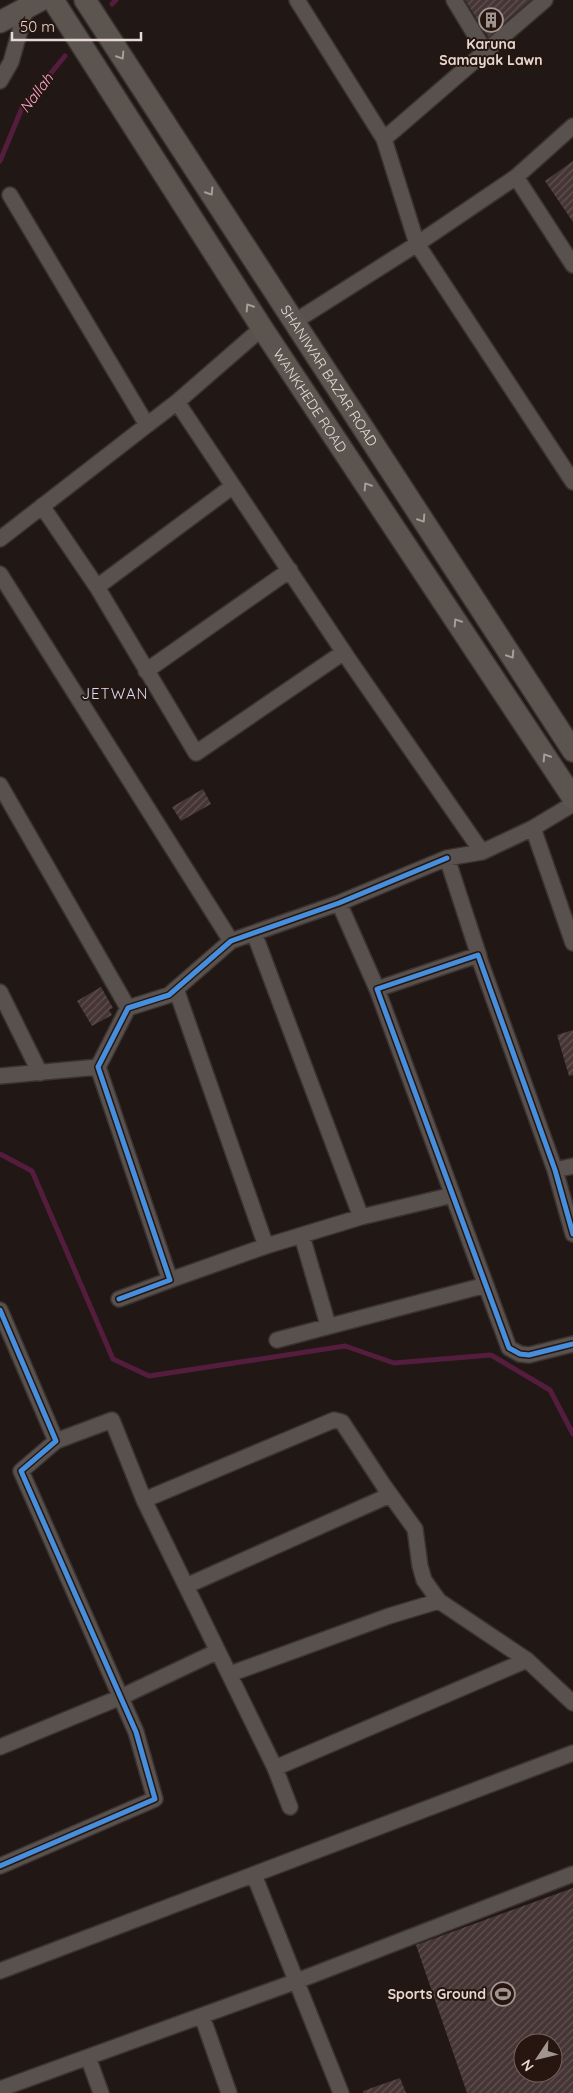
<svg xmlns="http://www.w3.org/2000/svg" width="573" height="2093" font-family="Quicksand,sans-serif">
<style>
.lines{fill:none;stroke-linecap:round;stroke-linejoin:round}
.stream{stroke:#541d3d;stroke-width:5}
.building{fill:url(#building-hatch);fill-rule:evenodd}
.minor-casing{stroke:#3a3331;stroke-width:18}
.secondary-casing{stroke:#3a3331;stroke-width:24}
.minor{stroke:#58514e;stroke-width:15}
.secondary{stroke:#5c544e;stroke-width:21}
.cycleway-casing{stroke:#27160f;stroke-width:8}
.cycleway{stroke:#468fdf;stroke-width:5}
.oneway{stroke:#a89d98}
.labels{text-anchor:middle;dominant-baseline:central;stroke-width:4;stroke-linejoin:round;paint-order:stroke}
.poi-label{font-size:14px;font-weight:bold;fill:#e6d9d4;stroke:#27160f}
.street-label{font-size:14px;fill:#e6d9d4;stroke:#27160f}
.water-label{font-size:15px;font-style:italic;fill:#f9add5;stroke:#27160f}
.neighbourhood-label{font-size:15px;letter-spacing:1px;fill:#d1def9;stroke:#27160f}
</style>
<defs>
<pattern id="building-hatch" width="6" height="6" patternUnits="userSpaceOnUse" patternTransform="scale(1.25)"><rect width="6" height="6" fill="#463535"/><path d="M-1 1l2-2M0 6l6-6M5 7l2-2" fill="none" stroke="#615251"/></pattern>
</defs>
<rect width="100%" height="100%" fill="#211815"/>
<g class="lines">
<path class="stream" d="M112,4L116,0
M0,161L22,108L65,56
M0,1154L32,1171L113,1359L149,1376L345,1346L394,1363L491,1355L550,1390L573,1434"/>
</g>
<path class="building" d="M465,0H531L488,37Z
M573,161V222L545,181Z
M203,789L211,804L181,821L172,807Z
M101,987L113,1008L109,1010L112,1015L92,1026L77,1001Z
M573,1030V1075L569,1076L557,1035Z
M573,1888V2093H467L416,1945ZM523,2043H553V2073H523Z
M400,2078L406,2093H363V2091Z"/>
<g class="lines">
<g class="minor-casing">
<path id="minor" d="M454,0L485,51
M0,81L11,62L26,9
M573,126L516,177L417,244L573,482
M384,139L545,0
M516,177L573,265
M10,195L147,425L177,402L262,328
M294,322L417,244L384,139L297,0
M177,402L349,660L482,852L533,828L573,804
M42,506L97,587L196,753L344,652
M0,539L147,425
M0,574L231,941
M97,587L233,486
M146,671L290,570
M0,785L128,1008
M533,828L573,943
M339,903L377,989
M254,933L361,1217L266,1246
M479,956L447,858L482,852
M0,992L40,1073
M0,1076L98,1067
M555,1170L573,1166
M361,1217L453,1195
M573,1234L555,1170L478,955L377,989L509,1348L520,1354L529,1355L573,1344
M302,1236L328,1325
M170,1280L266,1246L176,989
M119,1299L170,1280L98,1067L128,1008L169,995L231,941L339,903L447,858
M0,1310L56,1441L21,1471L136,1732L155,1799L0,1866
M277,1340L486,1285
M56,1441L112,1420L144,1500L275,1768L290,1807
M144,1500L334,1420L342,1422L384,1486L415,1529L420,1566L424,1580L439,1601
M186,1586L390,1495
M230,1674L389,1616L439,1601L527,1660L573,1703
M0,1747L121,1697L218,1651
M275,1768L527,1660
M254,1875L341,2093
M0,1971L573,1753
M202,2016L229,2093
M88,2057L101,2093
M0,2089L297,1981L573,1874"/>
</g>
<g class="secondary-casing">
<g id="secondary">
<path id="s1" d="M53,0L262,328L573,798"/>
<path id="s2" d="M85,0L573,751"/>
<path d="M0,22L41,0"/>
</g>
</g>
<use href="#minor" class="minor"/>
<use href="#secondary" class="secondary"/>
<g class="cycleway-casing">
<path id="cycleway" d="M573,1234L555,1170L478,955L377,989L509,1348L520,1354L529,1355L573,1344
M119,1299L170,1280L98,1067L128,1008L169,995L231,941L339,903L447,858
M0,1310L56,1441L21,1471L136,1732L155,1799L0,1866"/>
</g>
<use href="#cycleway" class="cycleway"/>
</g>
<defs><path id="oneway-chevron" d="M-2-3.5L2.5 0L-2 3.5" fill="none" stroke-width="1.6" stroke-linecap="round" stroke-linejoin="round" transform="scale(1.25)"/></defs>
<g class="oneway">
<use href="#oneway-chevron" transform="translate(121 56) rotate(57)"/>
<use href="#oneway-chevron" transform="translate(210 192) rotate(57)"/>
<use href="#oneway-chevron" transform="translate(249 307) rotate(-123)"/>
<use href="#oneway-chevron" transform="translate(367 486) rotate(-123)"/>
<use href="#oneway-chevron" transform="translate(422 519) rotate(57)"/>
<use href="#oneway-chevron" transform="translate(457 622) rotate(-123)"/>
<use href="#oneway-chevron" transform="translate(511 655) rotate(57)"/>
<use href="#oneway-chevron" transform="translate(546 757) rotate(-123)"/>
</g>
<defs>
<g id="building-ring" transform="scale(1.25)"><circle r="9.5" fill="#27160f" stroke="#a19591" stroke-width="1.5"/><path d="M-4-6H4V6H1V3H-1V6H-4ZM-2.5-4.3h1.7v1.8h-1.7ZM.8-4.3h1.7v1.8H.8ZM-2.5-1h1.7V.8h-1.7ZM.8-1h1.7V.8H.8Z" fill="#a19591"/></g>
<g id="stadium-ring" transform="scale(1.25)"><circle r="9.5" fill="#27160f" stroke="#a19591" stroke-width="1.5"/><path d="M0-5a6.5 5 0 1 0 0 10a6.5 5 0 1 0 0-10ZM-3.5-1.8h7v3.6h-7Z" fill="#a19591"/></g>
</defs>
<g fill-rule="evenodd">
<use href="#building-ring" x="491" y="20"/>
<use href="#stadium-ring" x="503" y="1994"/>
</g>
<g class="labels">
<g class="poi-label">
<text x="491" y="44">Karuna<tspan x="491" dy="16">Samayak Lawn</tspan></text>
<text x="486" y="1994" text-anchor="end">Sports Ground</text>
</g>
<g class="street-label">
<text stroke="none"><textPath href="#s2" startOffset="448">SHANIWAR BAZAR ROAD</textPath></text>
<text stroke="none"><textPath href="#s1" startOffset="476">WANKHEDE ROAD</textPath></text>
</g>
<g class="water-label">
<text transform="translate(36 93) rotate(-53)">Nallah</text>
</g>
<g class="neighbourhood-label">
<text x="115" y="693">JETWAN</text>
</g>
</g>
<g transform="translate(538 2058) rotate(235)"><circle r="24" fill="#27160f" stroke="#73645e"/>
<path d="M0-4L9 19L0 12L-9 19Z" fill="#a19591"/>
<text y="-8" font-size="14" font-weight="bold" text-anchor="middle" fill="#e6d9d4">N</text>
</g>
<path d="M12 32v8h129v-8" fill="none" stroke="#e6d9d4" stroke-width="2.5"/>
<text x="20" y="32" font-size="15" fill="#e6d9d4" stroke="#27160f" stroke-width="4" paint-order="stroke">50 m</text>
</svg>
